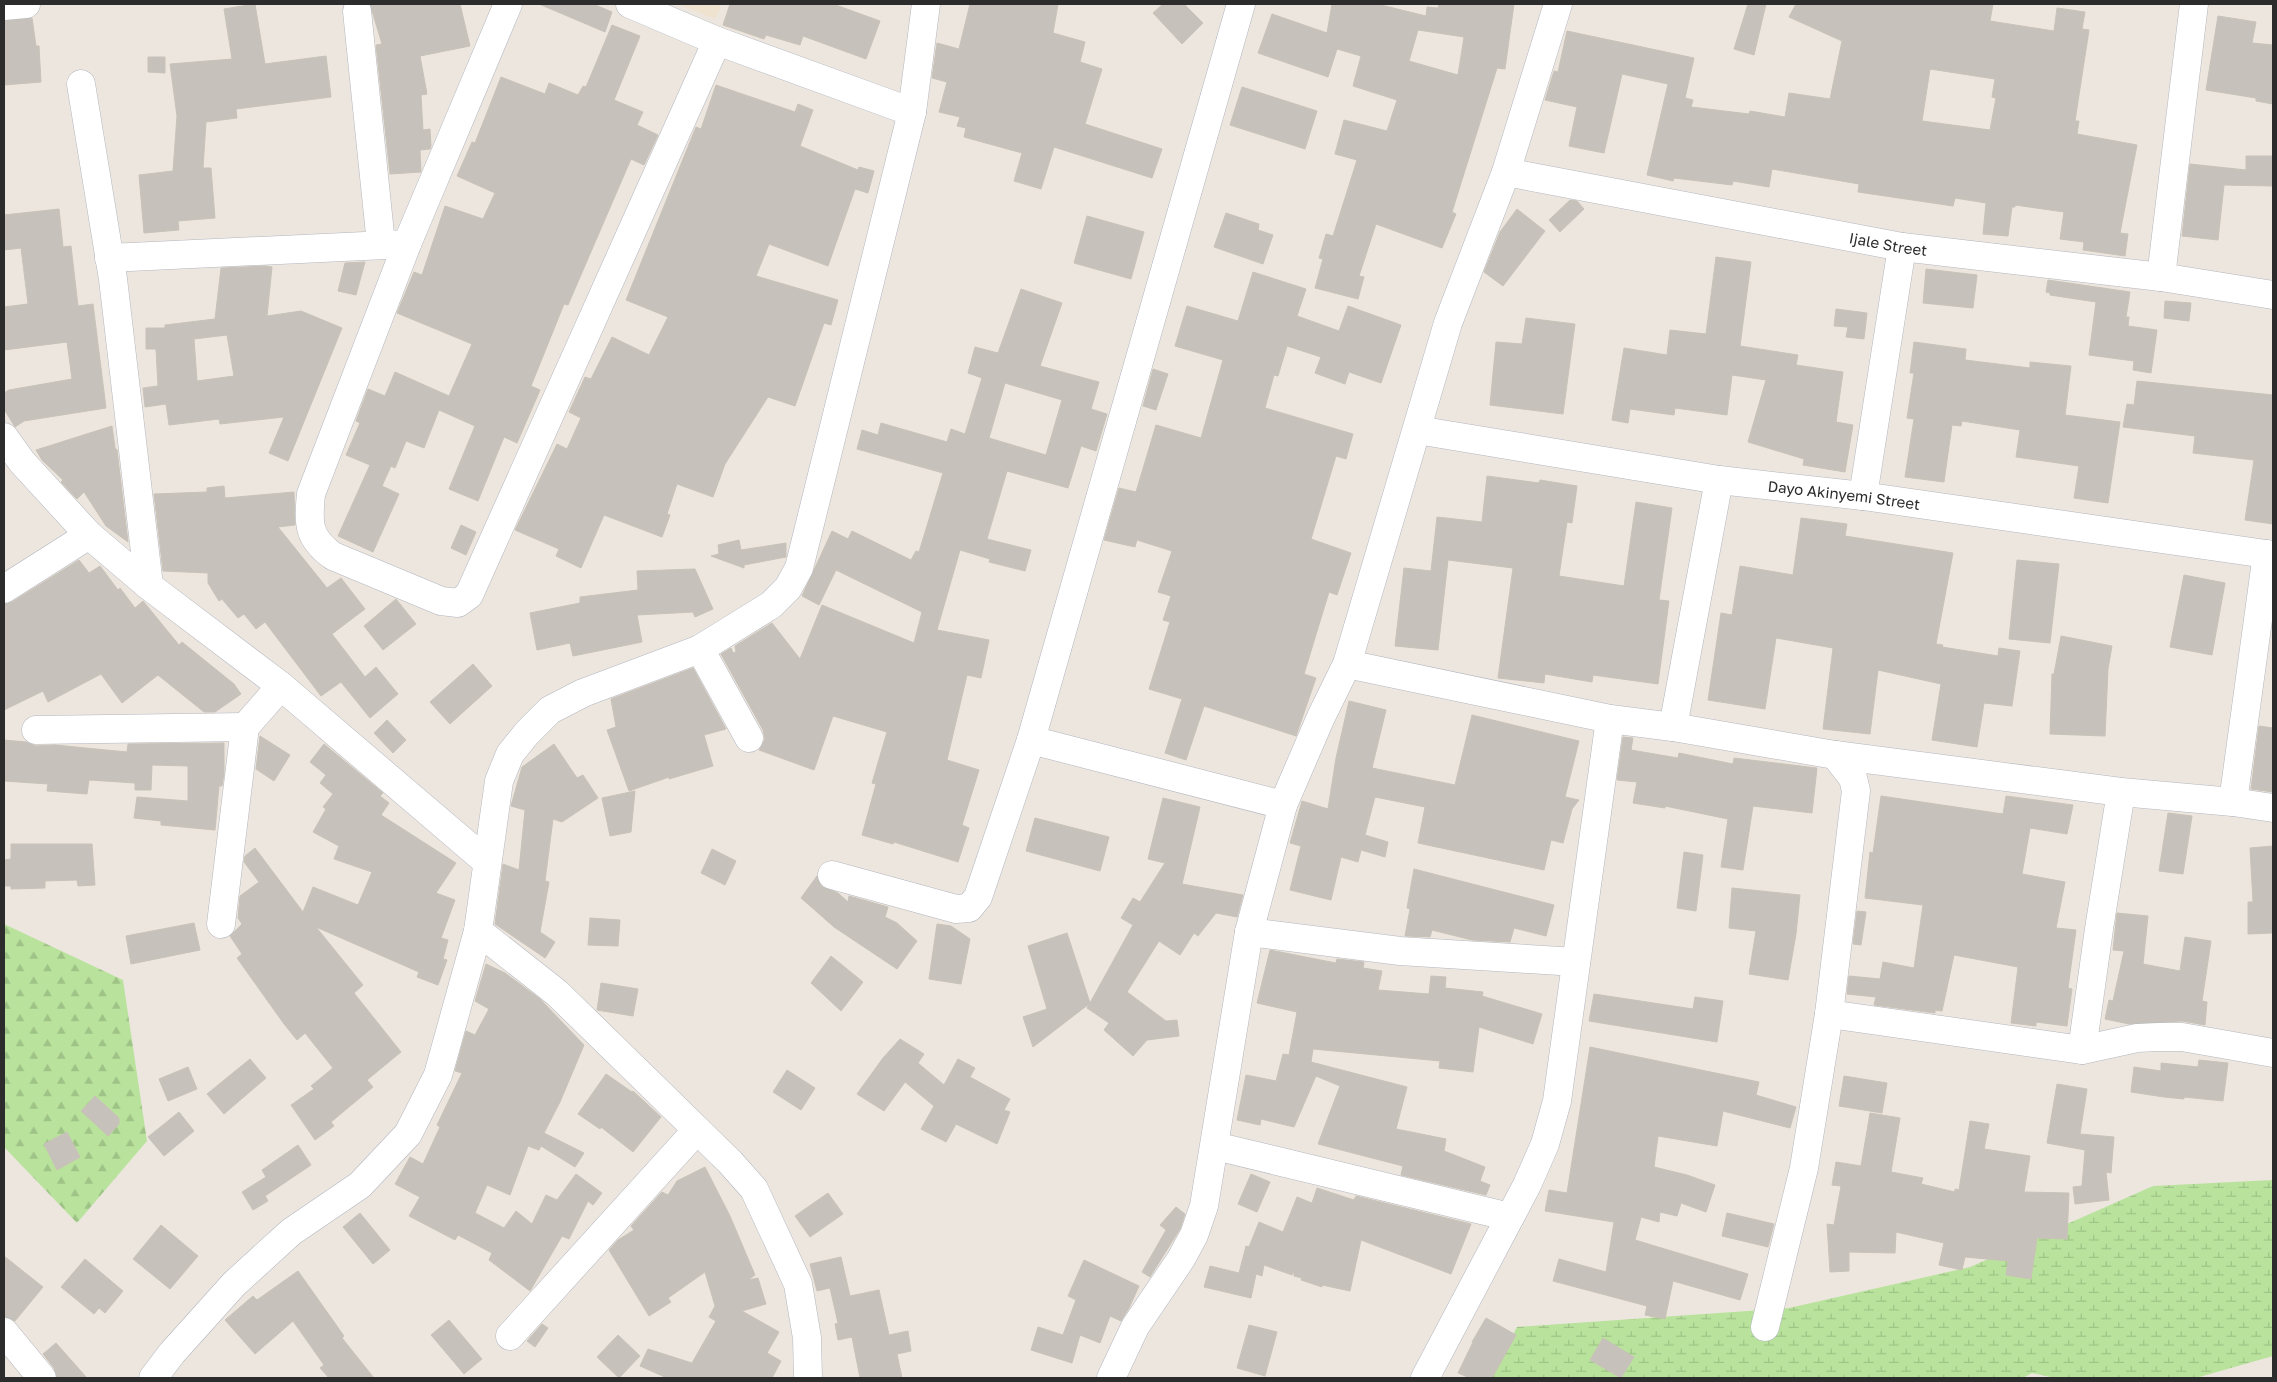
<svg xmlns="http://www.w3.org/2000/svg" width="2277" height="1382" font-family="'Golos Text',sans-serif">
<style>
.education{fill:#efe2ce}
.forest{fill:url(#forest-firs)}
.wetland{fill:url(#wetland-marsh)}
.building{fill:#c6c1ba;stroke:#c9c2b8;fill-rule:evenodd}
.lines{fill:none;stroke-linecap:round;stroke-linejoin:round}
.minor-casing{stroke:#b2b6bf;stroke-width:29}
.minor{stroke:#fff;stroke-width:28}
.labels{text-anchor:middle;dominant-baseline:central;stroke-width:4.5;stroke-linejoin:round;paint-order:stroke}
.street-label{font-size:15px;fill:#2c2c2c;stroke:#fff}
</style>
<defs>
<pattern id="forest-firs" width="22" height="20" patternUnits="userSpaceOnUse" patternTransform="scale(1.25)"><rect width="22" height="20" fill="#b9e39c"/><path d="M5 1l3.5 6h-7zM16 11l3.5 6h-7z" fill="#9fc387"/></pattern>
<pattern id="wetland-marsh" width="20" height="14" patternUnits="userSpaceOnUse" patternTransform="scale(1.25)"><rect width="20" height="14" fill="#b9e39c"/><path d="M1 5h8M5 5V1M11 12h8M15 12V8" fill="none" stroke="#9fc387"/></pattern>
</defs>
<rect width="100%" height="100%" fill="#ede6df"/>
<path class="education" d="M678,4H722L715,19Z"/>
<path class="forest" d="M4,924L123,980L147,1141L77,1223L4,1147Z"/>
<path class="wetland" d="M2273,1180V1356L2196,1378H2055L2032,1373L2023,1378H1490L1517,1327L1789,1308L1970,1267L2153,1186Z"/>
<path class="building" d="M255,4L265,64L326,56L331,97L236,109L237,118L206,122L203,168H211L215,218L178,221L179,230L144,233L139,175L173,171L177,116L170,64L232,59L224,9Z
M370,4H460L470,46L420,56L427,94L421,95L423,130L430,129L431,146L430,149L420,150L421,172L390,174L376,45L382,44Z
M539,4H593L612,12L605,32Z
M730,4H833L880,21L866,59L803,36L800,45L766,35L764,39L723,25Z
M970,4H1058L1053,33L1085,42L1080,62L1102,69L1085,124L1162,149L1152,178L1054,147L1041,189L1014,181L1022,153L964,137L966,128L957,126L960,117L939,112L947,82L932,78L937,43L959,49Z
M1163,4H1184L1203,23L1182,44L1153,13Z
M1332,4H1377L1426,16L1427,7L1438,8L1439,4H1514L1505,69L1497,68L1452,212L1456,214L1442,248L1376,224L1359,276L1364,277L1358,299L1315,288L1323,259L1319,258L1326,234L1333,236L1357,160L1335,154L1344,120L1387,131L1397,100L1353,86L1361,56L1337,49L1328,77L1258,53L1272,14L1327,33ZM1418,30L1464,37L1458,75L1409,61Z
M1748,4H1766L1754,55L1734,49Z
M1796,4H1993L1990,21L2054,31L2057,8L2085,12L2082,29L2089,30L2075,121H2079L2077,134L2137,145L2120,233L2128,234L2125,256L2083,250L2084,242L2060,239L2064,212L2015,205V207H2012L2008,236L1983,234L1986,203L1955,198L1953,206L1858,192L1859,184L1772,169L1769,187L1733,181L1732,185L1674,178L1673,181L1647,175L1668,84L1622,74L1604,153L1569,146L1577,107L1545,100L1554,71L1558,72L1567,31L1694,58L1685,98L1693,100L1691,107L1749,114L1750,111L1785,117L1789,93L1830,99L1842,41L1789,17ZM1930,69L1995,79L1992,97L1996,98L1990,130L1922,121Z
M2218,16L2256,22L2252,43L2273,45V104L2256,101V98L2206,90Z
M32,18L36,46H39L41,82L4,85V21Z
M612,25L640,36L614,100L643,112L637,125L658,135L644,165L631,159L568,305L564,304L531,386L540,390L517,443L504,437L478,501L449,489L475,426L439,410L424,448L406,441L395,468L391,466L382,486L399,494L373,552L338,536L370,465L346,455L360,423L356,421L368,389L385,396L395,372L449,396L472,344L397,313L414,272L422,275L445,206L483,219L495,193L457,176L472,142L475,143L501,77L545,94L549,83L578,95L583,86L586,87Z
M148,57H165V73L148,72Z
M716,85L795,112L798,104L813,110L800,146L858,170L859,167L874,171L868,193L855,189L828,266L769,244L756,276L838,300L831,325L824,323L795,406L768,397L725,464L713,497L677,484L667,514L670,515L662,537L604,515L581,568L556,556L559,549L515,530L557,444L567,449L581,418L569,412L585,377L591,379L612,337L649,355L668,317L626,300L696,127L701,129Z
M1242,87L1317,111L1305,149L1230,125Z
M2246,156H2273V186L2224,185L2218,240L2182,236L2190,164L2246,170Z
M1570,200L1577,201L1584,209L1560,232L1549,220Z
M59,209L63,247L71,246L78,306L93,304L106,408L24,421L15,427L4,409V393L9,390L72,379L67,342L4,350V307L28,304L21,248L4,250V215Z
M1517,209L1545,231L1503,286L1484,272L1500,232Z
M1226,213L1259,224L1258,230L1273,235L1263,264L1214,247Z
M1087,216L1144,232L1131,279L1074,263Z
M1716,257L1751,262L1740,346L1798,355L1796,365L1843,372L1836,422L1853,425L1845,472L1803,465L1804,459L1748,442L1766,380L1732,375L1727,415L1675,408L1674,415L1630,409L1628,423L1612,420L1624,348L1667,355L1670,330L1706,334Z
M365,262L356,295L338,291L345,263Z
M266,266L272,267L267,316L301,311L342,328L288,461L269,453L284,417L220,424L219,419L169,425L166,404L145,407L143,388L158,386L156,349H146V328H165V325L215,319L221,268ZM227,335L234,376L197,381L194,339Z
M1926,269L1977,275L1973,308L1923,303Z
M1253,272L1306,289L1297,316L1339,331L1348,306L1401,325L1381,383L1349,372L1345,384L1315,373L1321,357L1287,346L1278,376L1274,375L1265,408L1353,434L1346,459L1336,456L1311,539L1351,553L1337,595L1329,592L1304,674L1316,678L1296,736L1204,706L1186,760L1165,753L1182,699L1149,689L1170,622L1163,620L1171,596L1158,592L1172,551L1137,540L1135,547L1104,540L1119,488L1136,492L1156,425L1201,438L1223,360L1175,346L1187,306L1238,321Z
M2048,280L2130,292L2126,317H2129L2128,326L2157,330L2151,373L2133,370L2134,361L2089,355L2096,302L2050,295V293L2046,292Z
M1021,289L1062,303L1040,366L1099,382L1091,409L1107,414L1096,451L1081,446L1068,488L1007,471L987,539L1031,550L1025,571L989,562L990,559L960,550L937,630L989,640L981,678L967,675L947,760L979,770L962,825L969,828L958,862L894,842L893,844L862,835L876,784L872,783L887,732L833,716L814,770L759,750L765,739L763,730L721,654L731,648L733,653L736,652L735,646L772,623L800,659L822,605L914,643L922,612L836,570L819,605L802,596L832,531L848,539L852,531L911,560L916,551L919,552L943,473L857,449L862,430L878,435L881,423L947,442L951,429L965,434L982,378L968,373L975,347L998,353ZM1005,383L1062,400L1046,455L989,438Z
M2165,301L2191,303L2189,321L2164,318Z
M1836,309L1867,313L1864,339L1846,337L1848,327L1834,326Z
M1526,318L1575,324L1563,414L1490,405L1496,342L1522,344Z
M1914,342L1966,349L1965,360L2030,368V362L2071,366L2065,415L2120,422L2108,503L2074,498L2079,466L2016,457L2020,430L1962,421L1961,426L1952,425L1944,482L1905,477L1914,419L1907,418L1914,373H1910Z
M1153,369L1168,374L1156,410L1143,406Z
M2137,381L2273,395V524L2245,520L2254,460L2193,453L2195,436L2123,427L2127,404L2134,405Z
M112,426L115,448L117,450L128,542L106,526L84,492L77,499L61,482L63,480L42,460L36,450Z
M1487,476L1539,483L1540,480L1577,486L1572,523L1567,522L1559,576L1624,586L1636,502L1672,508L1659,600L1669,601L1658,684L1593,675L1592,682L1545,674L1544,683L1498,678L1513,568L1448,560L1438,650L1395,646L1404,568L1431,571L1437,517L1482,522Z
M224,486L225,498L294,492L295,525L278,527L327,588L341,578L365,609L332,634L365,677L376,667L398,694L370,718L341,682L321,696L265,622L256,629L244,614L238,618L222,599L219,601L208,583V573L163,571L154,494L207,492V488Z
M1801,518L1847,524L1845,536L1953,553L1936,644L1943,645L1942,647L1998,656L1999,648L2020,651L2012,706L1984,703L1977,747L1932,740L1941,684L1878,670L1870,734L1823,729L1833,648L1776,638L1765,709L1708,700L1721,613L1732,615L1740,566L1793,575Z
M461,525L476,532L466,555L451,548Z
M739,540L741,550L786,543V557L744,565V568L711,556L719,554L718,545Z
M79,560L89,573L100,566L118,590L120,588L135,608L143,601L179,645L182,642L234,684L241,694L215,712H204L158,675L122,703L101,674L48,702L43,691L4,710V604L12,602Z
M2017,560L2059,564L2050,643L2009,639Z
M695,569L713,609L695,617L693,612L637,615L642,642L573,656L570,643L537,650L530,613L580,603V597L638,590L637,571Z
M2184,575L2225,583L2212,655L2170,647Z
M396,599L416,624L383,650L364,626Z
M2061,636L2112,646L2108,669L2105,736L2050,734L2052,674H2054Z
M473,664L492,686L450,724L430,702Z
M693,668L726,729L704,735L713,766L669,779V777L629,791L607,730L616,727L611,699Z
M1349,701L1386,710L1372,768L1455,785L1472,715L1579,741L1565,797L1579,800L1572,809L1563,843L1551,840L1544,870L1418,843L1425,807L1375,797L1365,835L1388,842L1385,857L1361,850L1358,862L1341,857L1331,900L1290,890L1301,846L1290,843L1302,801L1328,809L1336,758Z
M387,720L406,740L393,753L374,733Z
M2259,726L2273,728V792L2251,789Z
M260,736L290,755L274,781L256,769Z
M1623,737L1633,738L1631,750L1678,758L1679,753L1733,764L1734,758L1817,768L1812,813L1753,806L1743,870L1721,867L1728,819L1665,806V808L1633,803L1637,782L1617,780Z
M4,740L26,742L36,746L55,745L127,752L128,744L224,743V774L222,786H219L215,830L161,825V821L134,818L137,797L188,801V766L152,765L151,790H135V783L89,780L87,794L47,791L48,784L4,781Z
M324,744L383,793L380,796L389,803L381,815L456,863L436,893L455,900L441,938L448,940L443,959L447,960L438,985L417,977L419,972L316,927L363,985L354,993L401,1052L367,1080L373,1087L331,1122L334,1126L315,1140L291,1105L314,1089L311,1086L333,1068L305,1033L297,1040L284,1024L237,958L242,954L230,936L242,924L238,918L240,896L259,882L244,862L245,856L255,848L303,912L313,887L358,905L372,872L334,859L339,846L313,832L326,809L323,807L333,794L320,783L326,775L310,762Z
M554,744L577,778L583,775L598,798L562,822L553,819L545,881L549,882L540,932L555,942L545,958L495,924L503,864L519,870L525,810L511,806L522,767Z
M635,791L631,832L610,836L602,798Z
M1881,796L2003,814L2006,796L2073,805L2067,834L2030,828L2022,874L2065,882L2056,928L2076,930L2068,988L2072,989L2067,1026L2036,1022V1026L2011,1023L2018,967L1954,955L1942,1011L1935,1010V1013L1874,1005L1876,997L1847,994L1849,976L1880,979L1883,962L1914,968L1923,905L1865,898L1870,852L1873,853Z
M1163,798L1200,807L1182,884L1243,895L1237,917L1216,913L1198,936L1194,933L1180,955L1159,941L1127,992L1166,1021L1177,1020L1179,1036L1147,1040L1133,1056L1104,1030L1109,1023L1087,1008L1089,1004L1033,1047L1023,1017L1047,1009L1028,946L1067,933L1090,1003L1133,925L1121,918L1133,898L1140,902L1165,863L1148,859Z
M2168,813L2192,816L2183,874L2159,871Z
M1035,818L1109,837L1100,871L1026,851Z
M11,844H92L95,885L78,886L77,880L45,881V888L11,889V886H4V860L11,859Z
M2273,846V933L2248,934V902H2253L2250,848Z
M712,849L736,861L725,885L701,873Z
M1684,852L1703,855L1696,911L1677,908Z
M1414,869L1554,905L1546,936L1514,928L1510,942L1472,940L1432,930L1430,937L1405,936L1410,909L1407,908Z
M817,876L821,886L838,893L848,902L849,896L888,907L885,917L897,923L917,941L897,969L834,927L801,898Z
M1732,888L1800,895L1796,934L1788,980L1749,974L1756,931L1729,928Z
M1857,911L1866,912L1861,945L1853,944Z
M2117,913L2148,916L2143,964L2180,971L2185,937L2211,941L2202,1001L2207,1002L2205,1025L2182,1021L2129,1024L2105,1019L2109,1000L2113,1001L2124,951L2113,950Z
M590,918L620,920L618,946L588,945Z
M194,923L200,950L131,964L126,936Z
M937,924L951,926L970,939L961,984L929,979Z
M1270,950L1336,963L1337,959L1364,962L1363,968L1382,971L1378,990L1429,994L1431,976L1446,977L1445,988L1483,992L1482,996L1542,1014L1533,1044L1479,1027L1473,1072L1439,1068L1440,1061L1313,1049L1311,1062L1407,1087L1396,1129L1446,1139L1444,1151L1485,1167L1480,1181L1490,1185L1486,1195L1401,1175L1403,1166L1318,1144L1340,1086L1316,1076L1294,1127L1261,1119L1260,1125L1237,1120L1246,1075L1276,1081L1283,1054L1289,1055L1297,1012L1257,1003Z
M831,956L863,982L841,1011L811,983Z
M486,964L505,973L540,999L584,1045L560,1102L544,1133L584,1153L575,1167L541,1146L539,1150L528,1146L510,1195L487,1185L475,1213L504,1228L516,1211L532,1224L546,1195L557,1200L576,1174L602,1193L593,1205L588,1201L569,1239L562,1236L530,1291L489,1260L492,1253L458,1235L455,1240L409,1216L420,1197L395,1184L410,1157L423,1164L440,1127L437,1125L462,1073L455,1071L466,1031L475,1035L489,1009L475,1001Z
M601,983L638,989L633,1016L597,1010Z
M1594,994L1693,1009L1695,997L1723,1001L1717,1042L1589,1021Z
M900,1039L924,1054L918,1063L944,1085L958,1059L975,1068L970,1077L1010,1099L1004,1110L1010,1112L997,1144L956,1124L946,1142L921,1129L934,1106L905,1082L884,1111L857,1094L883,1058Z
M1590,1047L1759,1082L1756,1095L1796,1107L1790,1128L1723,1111L1717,1146L1658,1136L1654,1167L1687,1175L1715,1185L1706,1212L1681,1203L1677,1216L1660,1212L1659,1222L1641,1217L1635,1240L1748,1274L1740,1300L1673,1281L1665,1319L1645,1315L1647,1306L1553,1281L1559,1259L1606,1272L1614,1222L1545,1211L1549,1190L1567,1193Z
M250,1059L266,1078L224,1114L207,1094Z
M2199,1060L2228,1063L2223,1101L2184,1097V1099L2164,1097L2131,1092L2134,1067L2161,1071V1063L2198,1067Z
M188,1067L197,1089L168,1101L159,1079Z
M787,1070L815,1088L801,1110L773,1092Z
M606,1074L632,1092L633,1091L661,1117L633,1152L601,1127L600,1129L578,1114Z
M1844,1076L1887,1083L1882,1113L1839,1106Z
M2057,1084L2087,1089L2080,1134L2114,1137L2111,1173L2106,1172L2109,1200L2075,1204L2073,1187L2082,1186L2085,1150L2047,1143Z
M95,1096L119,1118V1124L108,1136L81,1111Z
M179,1112L194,1131L164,1156L148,1137Z
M1870,1113L1900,1118L1891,1172L1923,1178L1921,1184L1955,1192V1189L1959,1190L1970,1121L1989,1124L1984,1149L2030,1156L2024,1192L2069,1193L2067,1239L2037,1238L2031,1279L2006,1275L2008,1261L1965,1257L1962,1270L1939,1265L1944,1243L1896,1232L1895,1253L1849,1252V1271L1830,1272L1827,1224L1834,1225L1841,1186L1832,1185L1836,1162L1861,1166Z
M67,1132L80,1157L57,1170L44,1144Z
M298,1145L311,1165L265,1196L268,1201L253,1210L242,1192L266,1177L262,1170Z
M705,1167L730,1216L755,1275L748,1280L758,1278L766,1304L742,1311L779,1332L767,1353L781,1361L772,1378H667L640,1366L648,1349L692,1363L716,1321L709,1317L715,1306L705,1272L668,1298L671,1302L649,1316L609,1250L618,1240L634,1230L631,1226L662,1192L668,1195L677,1181Z
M1251,1174L1270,1182L1257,1212L1238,1204Z
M1317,1188L1354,1200L1356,1196L1471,1224L1451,1274L1361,1240L1350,1291L1322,1285V1287L1301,1280L1302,1278L1294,1276V1271L1292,1275L1264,1265L1262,1276L1256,1274L1251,1298L1204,1287L1210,1266L1239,1273L1246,1246L1249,1247L1259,1222L1283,1232L1297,1197L1312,1203Z
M828,1193L843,1214L810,1237L795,1216Z
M1176,1207L1185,1214L1180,1229L1150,1277L1142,1272L1166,1230L1160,1225Z
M360,1213L390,1250L373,1264L343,1227Z
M1727,1213L1774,1224L1768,1247L1722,1236Z
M161,1225L198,1256L170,1289L133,1259Z
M4,1256L43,1287L15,1321L4,1317Z
M841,1257L850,1296L879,1290L889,1335L908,1331L911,1351L897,1354L902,1378H860L852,1337L838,1340L835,1324L838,1323L830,1288L817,1291L810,1264Z
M85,1259L123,1291L105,1313L99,1308L94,1314L61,1287Z
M1084,1260L1139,1286L1129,1308L1121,1321L1110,1316L1100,1343L1080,1335L1072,1363L1031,1350L1038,1327L1063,1335L1076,1300L1068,1296Z
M298,1271L344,1336L342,1338L374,1378H329L320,1368L324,1365L293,1321L255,1354L225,1320L253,1296L257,1300Z
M1486,1318L1516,1335L1492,1378H1470L1458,1373L1473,1342H1472Z
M449,1320L482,1359L464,1374L431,1335Z
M542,1324L548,1328L535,1347L527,1341Z
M1249,1325L1277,1332L1265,1376L1237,1368Z
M618,1335L640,1356L619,1378L597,1357Z
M1603,1338L1634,1357L1621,1378L1590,1360Z
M56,1343L87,1378H57L54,1368L43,1354Z"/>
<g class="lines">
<g class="minor-casing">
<g id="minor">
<path d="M508,4L407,244L311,494C308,524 308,538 333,556L441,601L458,603L469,595L717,41"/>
<path d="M630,4L717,41L912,112"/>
<path d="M4,6L26,4"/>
<path d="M357,11L381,244"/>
<path d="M81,84L113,279L149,586"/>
<path id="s1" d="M1506,172L1902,247L2161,277L2273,295"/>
<path d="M109,258L407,244"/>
<path d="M2161,277L2194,4"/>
<path id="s2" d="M1417,430L1719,480L1863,496L2273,555"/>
<path d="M4,437L22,462L89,535L149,586L281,686L486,861"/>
<path d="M1863,496L1902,247"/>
<path d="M4,589L89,535"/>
<path d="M700,649L749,738"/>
<path d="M1347,664L1610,719L1673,727L1835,755L2121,792L2233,802L2273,808"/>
<path d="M1673,727L1719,480"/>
<path d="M36,730L245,727"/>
<path d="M1031,740L1283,805"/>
<path d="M2233,802L2267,554"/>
<path d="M832,875L956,909L969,908L978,897L1031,740L1241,4"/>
<path d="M221,924L245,727L281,686"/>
<path d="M478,931L557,993L730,1162L754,1189L798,1284L807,1338L808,1378"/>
<path d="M1249,932L1400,951L1576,962"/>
<path d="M1829,1014L2082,1050L2137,1038L2158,1037H2182L2273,1053"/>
<path d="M2082,1050L2099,929L2121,792"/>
<path d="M1215,1146L1510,1217"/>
<path d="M1765,1327L1804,1168L1829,1014L1856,791L1853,778L1835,755"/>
<path d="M4,1332L42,1378"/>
<path d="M510,1336L697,1130"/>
<path d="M153,1378L172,1353L234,1284L291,1232L360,1185L408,1134L438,1075L478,931L499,781L510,754L527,733L550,710L583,693L700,649L771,605L788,588L799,568L912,112L926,4"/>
<path d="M1111,1378L1135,1327L1181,1259L1194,1235L1204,1206L1249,932L1283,805L1321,717L1347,664L1448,323L1506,172L1558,4"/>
<path d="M1425,1378L1527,1185L1545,1144L1557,1101L1610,719"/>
</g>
</g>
<use href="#minor" class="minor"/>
</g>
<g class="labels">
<g class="street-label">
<text stroke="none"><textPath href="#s1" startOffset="389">Ijale Street</textPath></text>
<text stroke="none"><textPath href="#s2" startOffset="432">Dayo Akinyemi Street</textPath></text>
</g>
</g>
<rect width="2277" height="1382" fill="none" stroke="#2c2c2c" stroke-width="10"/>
</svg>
